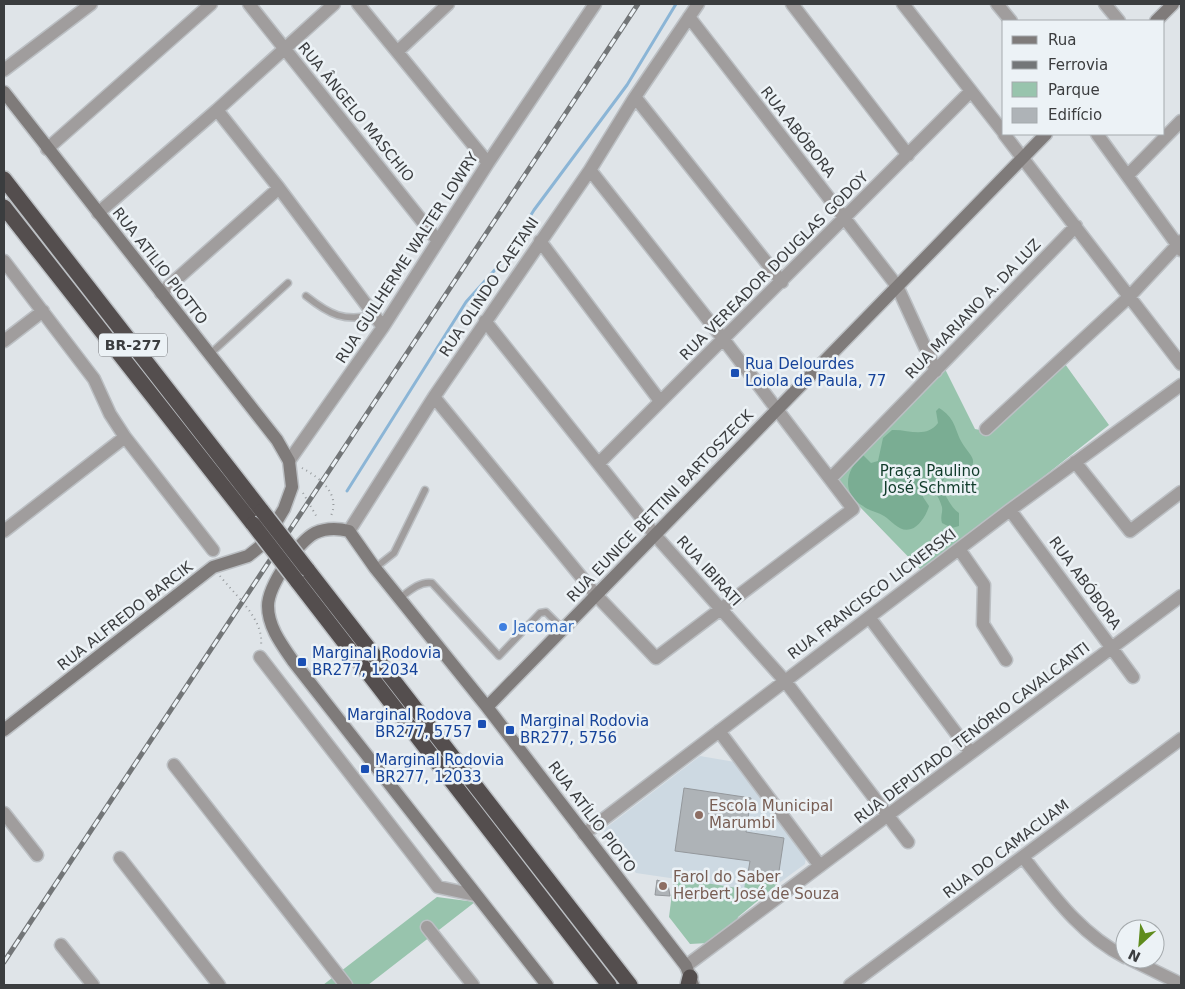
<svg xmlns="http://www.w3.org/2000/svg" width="1185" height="989" font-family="'DejaVu Sans',sans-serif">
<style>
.built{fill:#cdd9e2}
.green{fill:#98c4ad}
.forest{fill:#7aad93}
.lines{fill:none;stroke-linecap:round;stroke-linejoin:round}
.stream{stroke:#8bb5d6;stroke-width:3}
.building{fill:#aeb3b7;stroke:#94989c}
.lane-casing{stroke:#bbbfc3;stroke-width:9}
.street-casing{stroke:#bbbfc3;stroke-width:15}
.secondary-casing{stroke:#bbbfc3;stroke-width:15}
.highway-casing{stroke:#bbbfc3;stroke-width:18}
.path{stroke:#969a9d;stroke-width:2;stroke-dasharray:1 4;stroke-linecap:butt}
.lane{stroke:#a09d9d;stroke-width:6}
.street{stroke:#a09d9d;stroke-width:12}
.secondary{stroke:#7f7b7a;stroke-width:12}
.highway{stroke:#544e4e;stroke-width:15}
.rail-casing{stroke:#737678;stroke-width:5}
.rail{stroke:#ecf2f6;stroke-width:3;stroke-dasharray:9;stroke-linecap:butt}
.highway-bridge-casing{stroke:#bbbfc3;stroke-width:18;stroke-linecap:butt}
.highway-bridge{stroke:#544e4e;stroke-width:15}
.transit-dot{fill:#1a4fb4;stroke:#ecf2f6;stroke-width:2}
.shop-dot{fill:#3f7fe0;stroke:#ecf2f6;stroke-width:2}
.education-dot{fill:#8d6e63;stroke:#ecf2f6;stroke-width:2}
.labels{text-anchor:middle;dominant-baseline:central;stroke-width:5;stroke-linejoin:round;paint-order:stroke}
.shield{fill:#ecf2f6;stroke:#707376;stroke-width:1}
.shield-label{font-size:14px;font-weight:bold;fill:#3b3d3f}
.street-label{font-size:15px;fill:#3b3d3f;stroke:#ecf2f6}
.transit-label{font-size:15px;fill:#164399;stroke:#ecf2f6;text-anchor:start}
.park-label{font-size:15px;fill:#103b2a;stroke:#ecf2f6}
.shop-label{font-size:15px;fill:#366cbe;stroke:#ecf2f6;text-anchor:start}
.education-label{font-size:15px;fill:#785e54;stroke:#ecf2f6;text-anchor:start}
</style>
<rect width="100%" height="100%" fill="#dfe4e8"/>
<path class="built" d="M700,756L735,762L806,856L805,864L779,883L746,878L745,889L636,873L603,830Z"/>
<path class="green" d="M1065,364L1109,425L923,572L859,506L837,480L944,367L975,429L990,432Z
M674,878L744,889L746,878L779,883L738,917L737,921L708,943L690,944L669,917Z
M437,897L475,902L368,985H323Z"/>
<path class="forest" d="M939,408C955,418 954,427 961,441C970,458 983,459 961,478L945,477L940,487C947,496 950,507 959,513V526L952,528L942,523C940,516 943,513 942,507C941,502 933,486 928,483L923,489V497L929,506C927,514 919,527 911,529C900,533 892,521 884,516C878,512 869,511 863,506C841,493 845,470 863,455L871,463L878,461L883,438L892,430C908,429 926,439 938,423L936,411Z"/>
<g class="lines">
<path class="stream" d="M347,491L466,302L502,262L534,210L627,85L676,4"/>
</g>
<path class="building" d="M684,788L751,798L746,832L784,838L778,878L748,873L750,861L675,851Z
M657,880L668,884L670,896L655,895Z"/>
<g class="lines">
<g class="lane-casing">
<path id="lane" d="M306,296C330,315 344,322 374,315
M210,354L288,283
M375,568L394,553L425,490
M400,598C409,591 420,581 432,583L499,656L540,613L546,612L563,629"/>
</g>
<g class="street-casing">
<path id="street" d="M249,4L438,241
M358,4L488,163
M792,4L908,155
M903,4L1004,133
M997,4L1011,21
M1105,4L1119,21
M689,17L897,286L936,371
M398,51L448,4
M4,70L91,4
M635,97L782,282
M217,110L279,188L383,327
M1004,134L1181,364
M1097,134L1181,250
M47,149L211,4
M1128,175L1181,121
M98,213L217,110L334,4
M540,241L660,401
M4,261L94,379L110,414L125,437L213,550
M161,293L279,188
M485,321L655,535L785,681L908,842
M4,341L43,311
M434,397L596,595L656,658L853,509L724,340L590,170
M986,429L1130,296L1181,241
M289,461L383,327L488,163L595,4
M1075,462L1130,531L1181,492
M599,463L971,91
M831,478L1076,226
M1010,510L1133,677
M4,531L125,437
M349,531L434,397L590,170L635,97L698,4
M959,549L984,585L983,624L1006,660
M869,617L971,753
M260,657L438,887L475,895
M719,731L820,866
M174,765L346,985
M4,813L37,855
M584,834L1010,510L1181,385
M1023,857C1053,895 1080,934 1125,957
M120,858L219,985
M427,927L473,985
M61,945L93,985
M1130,959L1181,984
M686,966L1181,596
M850,985L1181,739"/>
</g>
<g class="secondary-casing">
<path id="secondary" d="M1156,21L1173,4
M4,92L277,440L289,461L292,487L284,509L263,544L248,556L213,567L4,730
M487,707L1046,134
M547,985L293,661C282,645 268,627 268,606C268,586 298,542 315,533C326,528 337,528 349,531L375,568L487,707L686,966L693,985"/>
</g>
<g class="highway-casing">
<path id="highway" d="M4,179L262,511
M4,207L253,524
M307,569L630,985
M297,581L609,985
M688,985L690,977"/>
</g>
<path class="path" d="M302,468C320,478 342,494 330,518
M303,493L318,519
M220,576C235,595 264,619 261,645"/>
<use href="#lane" class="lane"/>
<use href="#street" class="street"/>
<use href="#secondary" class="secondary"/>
<use href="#highway" class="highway"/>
<g class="rail-casing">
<path id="rail" d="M4,962L638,4"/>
</g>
<use href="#rail" class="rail"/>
<g class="highway-bridge-casing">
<path id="highway-bridge" d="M262,511L307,569
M253,524L297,581"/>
</g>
<use href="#highway-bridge" class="highway-bridge"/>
</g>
<g class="transit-dot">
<rect x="730" y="368" width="10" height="10" rx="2.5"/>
<rect x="297" y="657" width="10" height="10" rx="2.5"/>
<rect x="477" y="719" width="10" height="10" rx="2.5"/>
<rect x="505" y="725" width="10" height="10" rx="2.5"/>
<rect x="360" y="764" width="10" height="10" rx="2.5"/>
</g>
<circle class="shop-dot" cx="503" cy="627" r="5"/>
<g class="education-dot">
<circle cx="699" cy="815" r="5"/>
<circle cx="663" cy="886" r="5"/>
</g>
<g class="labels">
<rect class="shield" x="99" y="333.5" width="68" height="23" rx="4"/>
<g class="shield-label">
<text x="133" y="345">BR-277</text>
</g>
<g class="street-label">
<text transform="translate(356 112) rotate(51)">RUA ÂNGELO MASCHIO</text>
<text transform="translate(798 132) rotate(52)">RUA ABÓBORA</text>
<text transform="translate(407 258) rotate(-57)">RUA GUILHERME WALTER LOWRY</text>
<text transform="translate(160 266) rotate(52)">RUA ATILIO PIOTTO</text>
<text transform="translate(774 266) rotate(-45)">RUA VEREADOR DOUGLAS GODOY</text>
<text transform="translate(489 287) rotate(-56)">RUA OLINDO CAETANI</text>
<text transform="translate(973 309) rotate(-46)">RUA MARIANO A. DA LUZ</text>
<text transform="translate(660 506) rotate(-46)">RUA EUNICE BETTINI BARTOSZECK</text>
<text transform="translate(709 571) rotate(48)">RUA IBIRATI</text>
<text transform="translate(1085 583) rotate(54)">RUA ABÓBORA</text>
<text transform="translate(872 594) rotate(-37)">RUA FRANCISCO LICNERSKI</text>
<text transform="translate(125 616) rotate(-38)">RUA ALFREDO BARCIK</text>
<text transform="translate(972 733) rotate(-37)">RUA DEPUTADO TENÓRIO CAVALCANTI</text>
<text transform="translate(592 817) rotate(53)">RUA ATÍLIO PIOTO</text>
<text transform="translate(1006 849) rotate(-37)">RUA DO CAMACUAM</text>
</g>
<g class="transit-label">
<text x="745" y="364">Rua Delourdes<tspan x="745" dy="17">Loiola de Paula, 77</tspan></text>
<text x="312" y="653">Marginal Rodovia<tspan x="312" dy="17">BR277, 12034</tspan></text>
<text x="472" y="715" text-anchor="end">Marginal Rodova<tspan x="472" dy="17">BR277, 5757</tspan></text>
<text x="520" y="721">Marginal Rodovia<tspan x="520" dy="17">BR277, 5756</tspan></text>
<text x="375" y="760">Marginal Rodovia<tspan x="375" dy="17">BR277, 12033</tspan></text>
</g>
<g class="park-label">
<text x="930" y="471">Praça Paulino<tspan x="930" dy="17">José Schmitt</tspan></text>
</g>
<g class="shop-label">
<text x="513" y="627">Jacomar</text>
</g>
<g class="education-label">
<text x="709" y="806">Escola Municipal<tspan x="709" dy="17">Marumbi</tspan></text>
<text x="673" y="877">Farol do Saber<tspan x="673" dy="17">Herbert José de Souza</tspan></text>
</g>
</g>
<rect width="1185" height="989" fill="none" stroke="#3b3d3f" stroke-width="10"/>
<rect x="1002" y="20" width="162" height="115" fill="#ecf2f6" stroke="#a5aaad"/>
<rect x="1012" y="36" width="25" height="8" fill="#7f7b7a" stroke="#a5aaad"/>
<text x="1048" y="45" font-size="15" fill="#3b3d3f">Rua</text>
<rect x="1012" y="61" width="25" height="8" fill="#737678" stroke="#a5aaad"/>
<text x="1048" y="70" font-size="15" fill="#3b3d3f">Ferrovia</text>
<rect x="1012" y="82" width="25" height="15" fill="#98c4ad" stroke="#a5aaad"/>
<text x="1048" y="95" font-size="15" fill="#3b3d3f">Parque</text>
<rect x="1012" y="108" width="25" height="15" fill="#aeb3b7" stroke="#a5aaad"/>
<text x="1048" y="120" font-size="15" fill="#3b3d3f">Edifício</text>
<g transform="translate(1140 944) rotate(206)"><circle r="24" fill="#ecf2f6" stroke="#a5aaad"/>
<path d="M0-4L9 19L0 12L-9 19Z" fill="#5f8c1d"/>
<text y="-8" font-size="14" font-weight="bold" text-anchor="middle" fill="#3b3d3f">N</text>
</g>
</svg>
